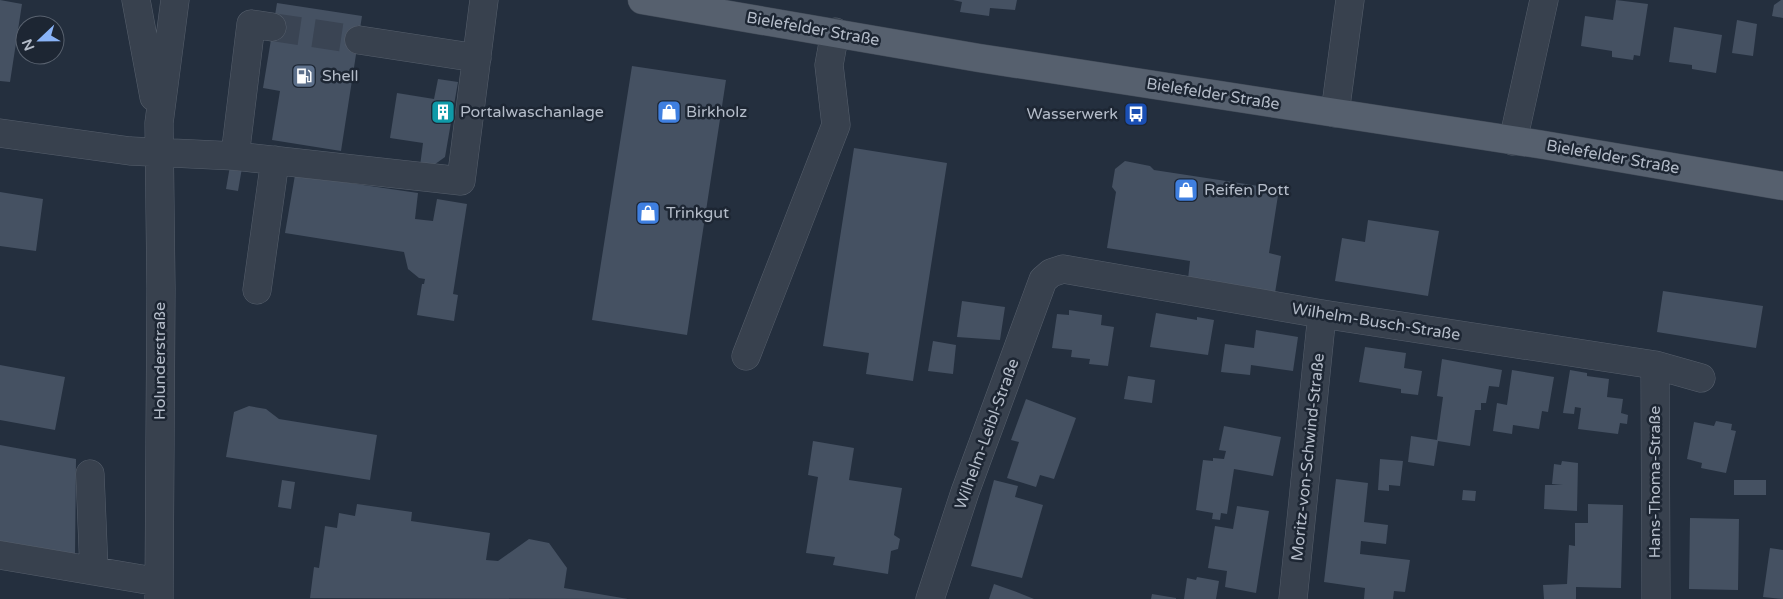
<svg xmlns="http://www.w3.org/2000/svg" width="1783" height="599" font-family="'Varela Round',sans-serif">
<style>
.building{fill:#455162}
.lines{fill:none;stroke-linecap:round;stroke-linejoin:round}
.minor-tunnel{stroke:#3a4453;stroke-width:28;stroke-dasharray:28 14;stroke-linecap:butt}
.minor-casing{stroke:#565f6c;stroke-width:29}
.major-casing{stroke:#414a57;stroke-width:29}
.minor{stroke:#38414e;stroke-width:28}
.major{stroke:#56606e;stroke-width:28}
.labels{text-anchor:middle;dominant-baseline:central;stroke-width:5;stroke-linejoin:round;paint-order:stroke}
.street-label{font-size:16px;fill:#b4bcc9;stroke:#1d2633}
.poi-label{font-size:16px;fill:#b4bcc9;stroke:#1d2633;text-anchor:start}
</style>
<rect width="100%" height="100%" fill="#242f3e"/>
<path class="building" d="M0,0L22,4L10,82L0,81Z
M953,0H1017L1015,10L990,8L989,16L960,12L962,2Z
M1616,0L1648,4L1640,56L1634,55L1633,60L1612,57V51L1581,46L1585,16L1613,20Z
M1781,0H1783V18L1772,16L1774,5Z
M277,3L362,16L341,151L272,140L280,91L263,88Z
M1737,20L1757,24L1753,56L1732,53Z
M1674,27L1722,35L1716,73L1692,69V65L1669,62Z
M632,66L726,80L687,335L592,320Z
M438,79L458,82L445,157L431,167L420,166L423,143L390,138L397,93L434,99Z
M854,148L947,163L913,381L866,374L869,353L823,346Z
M1125,161L1150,166L1154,170L1279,189L1269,253L1281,256L1275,293L1188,279L1190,261L1107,248L1116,192L1112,187L1115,169Z
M230,166L242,168L238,191L226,189Z
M295,175L418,193L415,219L433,221L437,199L467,204L453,294L458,295L454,321L417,315L422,284H424L425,279L419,278L408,269L404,252L285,233Z
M0,192L43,199L36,251L0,246Z
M1368,220L1439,231L1428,296L1335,281L1342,238L1365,242Z
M1663,291L1763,306L1756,348L1657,332Z
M962,301L1005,307L1000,340L957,337Z
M1069,310L1102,315L1101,325L1114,327L1108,366L1089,364L1090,359L1071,357L1072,350L1052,348L1057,314L1069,315Z
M1156,313L1197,320V317L1214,320L1208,355L1150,347Z
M1256,330L1298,337L1293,371L1251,365L1250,375L1221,372L1225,344L1254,348Z
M933,341L956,345L953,374L928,371Z
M1365,347L1406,353L1404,368L1422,371L1418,395L1401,393V389L1359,382Z
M1442,359L1502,370L1499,387L1489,386L1486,403H1481V410H1475L1470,446L1438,441L1434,466L1408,462L1411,436L1437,440L1443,397L1437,396Z
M0,365L65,377L55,430L0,420Z
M1512,370L1554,377L1548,412L1542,411L1539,429L1513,425L1512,434L1493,431L1497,403L1507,405Z
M1570,370L1587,373V376L1609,379L1607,397L1623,399L1621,413L1628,415L1627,424L1620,423L1618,434L1578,429L1581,408L1575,407L1574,414L1563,413Z
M1128,376L1155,380L1152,403L1124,399Z
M1026,399L1076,418L1054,479L1040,475L1036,487L1007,478L1019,442L1011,440Z
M249,406L266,409L279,419L377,435L370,480L226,457L234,412Z
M1716,421L1732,424L1731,430L1736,431L1726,473L1701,468L1702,463L1687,459L1694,422L1714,426Z
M1224,426L1281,437L1273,476L1234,469L1227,514L1221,513L1220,520L1212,519L1213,513L1196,510L1203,460L1213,461V458L1224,459L1226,451L1219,450Z
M813,441L854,448L849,480L902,488L894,535L900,539L898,549L891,551L888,574L833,565L835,557L806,553L818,477L808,475Z
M0,445L76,459L75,558L0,544Z
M1380,459L1403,461L1400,486L1389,485V491L1378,490Z
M1562,461L1578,463L1577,511L1544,509L1545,485H1563L1552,484L1554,464L1561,465Z
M1336,479L1368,483L1364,522L1388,525L1386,544L1361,541L1360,554L1410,560L1405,592L1394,591L1393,599H1364L1365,588L1324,582Z
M282,480L295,482L291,509L278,507Z
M994,480L1018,486L1015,497L1043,505L1022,578L971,566Z
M1734,480H1766V495H1734Z
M1463,490L1476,491L1475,501L1462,500Z
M357,504L412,512L411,521L490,533L486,560L498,561L529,539L549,543L567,568L564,588L628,599L310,598L314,567L319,568L325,526L337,528L339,513L355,516Z
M1588,504L1623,505L1621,588L1576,587V599H1544L1543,585L1567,584L1569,545L1575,546V523H1588Z
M1237,506L1269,511L1256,593L1225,587L1227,571L1208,568L1215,526L1233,529Z
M1690,518L1739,519L1738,590L1689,589Z
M1770,548L1783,550V599L1763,597Z
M1197,577L1219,581L1216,599H1184L1187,578L1196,580Z
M994,584L1014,591L1034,599H989Z
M1152,594L1176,598V599H1151Z"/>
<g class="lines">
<path class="minor-tunnel" d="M272,27L359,40"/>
<g class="minor-casing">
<path id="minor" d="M136,0L154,97
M359,40L477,58
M1335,113L1350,0
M0,133L130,151L235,156L461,181L484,0
M1513,141L1544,0
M235,156L251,24L272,27
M257,290L275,160
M746,356L836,125L829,65L835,32
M1655,365L1656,599
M90,474L94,571
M0,555L159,582
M159,599L161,289L159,123L175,0
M930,599L965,492L1043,280L1051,273L1063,269L1322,314L1655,365L1701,378
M1293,599L1322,314"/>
</g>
<g class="major-casing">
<path id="major" d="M642,0L979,58L1544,145L1783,186"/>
</g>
<use href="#minor" class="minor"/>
<use href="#major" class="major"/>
</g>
<defs>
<g id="fuel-square" transform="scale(1.25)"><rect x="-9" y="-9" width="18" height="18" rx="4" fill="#5c6f8a" stroke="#1d2633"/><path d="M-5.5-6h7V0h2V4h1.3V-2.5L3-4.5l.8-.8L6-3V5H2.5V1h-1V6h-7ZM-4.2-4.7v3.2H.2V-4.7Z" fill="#fff"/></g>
<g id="building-square" transform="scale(1.25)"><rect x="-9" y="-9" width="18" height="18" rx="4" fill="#0f9aa8" stroke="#1d2633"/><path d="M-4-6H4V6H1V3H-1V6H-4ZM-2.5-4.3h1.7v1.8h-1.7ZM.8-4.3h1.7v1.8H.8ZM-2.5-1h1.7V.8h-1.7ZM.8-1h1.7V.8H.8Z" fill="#fff"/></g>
<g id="shop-square" transform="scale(1.25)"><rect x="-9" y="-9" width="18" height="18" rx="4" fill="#3f7fe0" stroke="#1d2633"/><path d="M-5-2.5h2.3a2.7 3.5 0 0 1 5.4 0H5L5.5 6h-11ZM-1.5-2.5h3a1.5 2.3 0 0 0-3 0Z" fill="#fff"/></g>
<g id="bus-square" transform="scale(1.25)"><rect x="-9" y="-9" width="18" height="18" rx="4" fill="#1a4fb4" stroke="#1d2633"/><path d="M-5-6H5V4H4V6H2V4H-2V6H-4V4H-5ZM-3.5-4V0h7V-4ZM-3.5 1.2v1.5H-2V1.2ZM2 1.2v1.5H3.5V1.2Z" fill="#fff"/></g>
</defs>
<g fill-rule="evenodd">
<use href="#fuel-square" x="304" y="76"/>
<use href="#building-square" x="443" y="112"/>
<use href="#shop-square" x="669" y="112"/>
<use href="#bus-square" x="1136" y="114"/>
<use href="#shop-square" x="1186" y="190"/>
<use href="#shop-square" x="648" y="213"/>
</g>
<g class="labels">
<g class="street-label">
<text transform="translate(813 29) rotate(10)">Bielefelder Straße</text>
<text transform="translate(1213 94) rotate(9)">Bielefelder Straße</text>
<text transform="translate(1613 157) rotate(10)">Bielefelder Straße</text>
<text transform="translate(1376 322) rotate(9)">Wilhelm-Busch-Straße</text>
<text transform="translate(160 361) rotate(-90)">Holunderstraße</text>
<text transform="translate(987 434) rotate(-70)">Wilhelm-Leibl-Straße</text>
<text transform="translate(1308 457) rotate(-84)">Moritz-von-Schwind-Straße</text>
<text transform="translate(1655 482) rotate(-90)">Hans-Thoma-Straße</text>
</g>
<g class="poi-label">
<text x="322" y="76">Shell</text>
<text x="460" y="112">Portalwaschanlage</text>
<text x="686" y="112">Birkholz</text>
<text x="1118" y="114" text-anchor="end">Wasserwerk</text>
<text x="1204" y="190">Reifen Pott</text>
<text x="666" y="213">Trinkgut</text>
</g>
</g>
<g transform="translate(40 40) rotate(248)"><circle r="24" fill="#1d2633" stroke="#59626f"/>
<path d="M0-4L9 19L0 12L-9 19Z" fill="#8ab4f8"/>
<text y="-8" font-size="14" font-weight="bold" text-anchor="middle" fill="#b4bcc9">N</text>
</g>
</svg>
